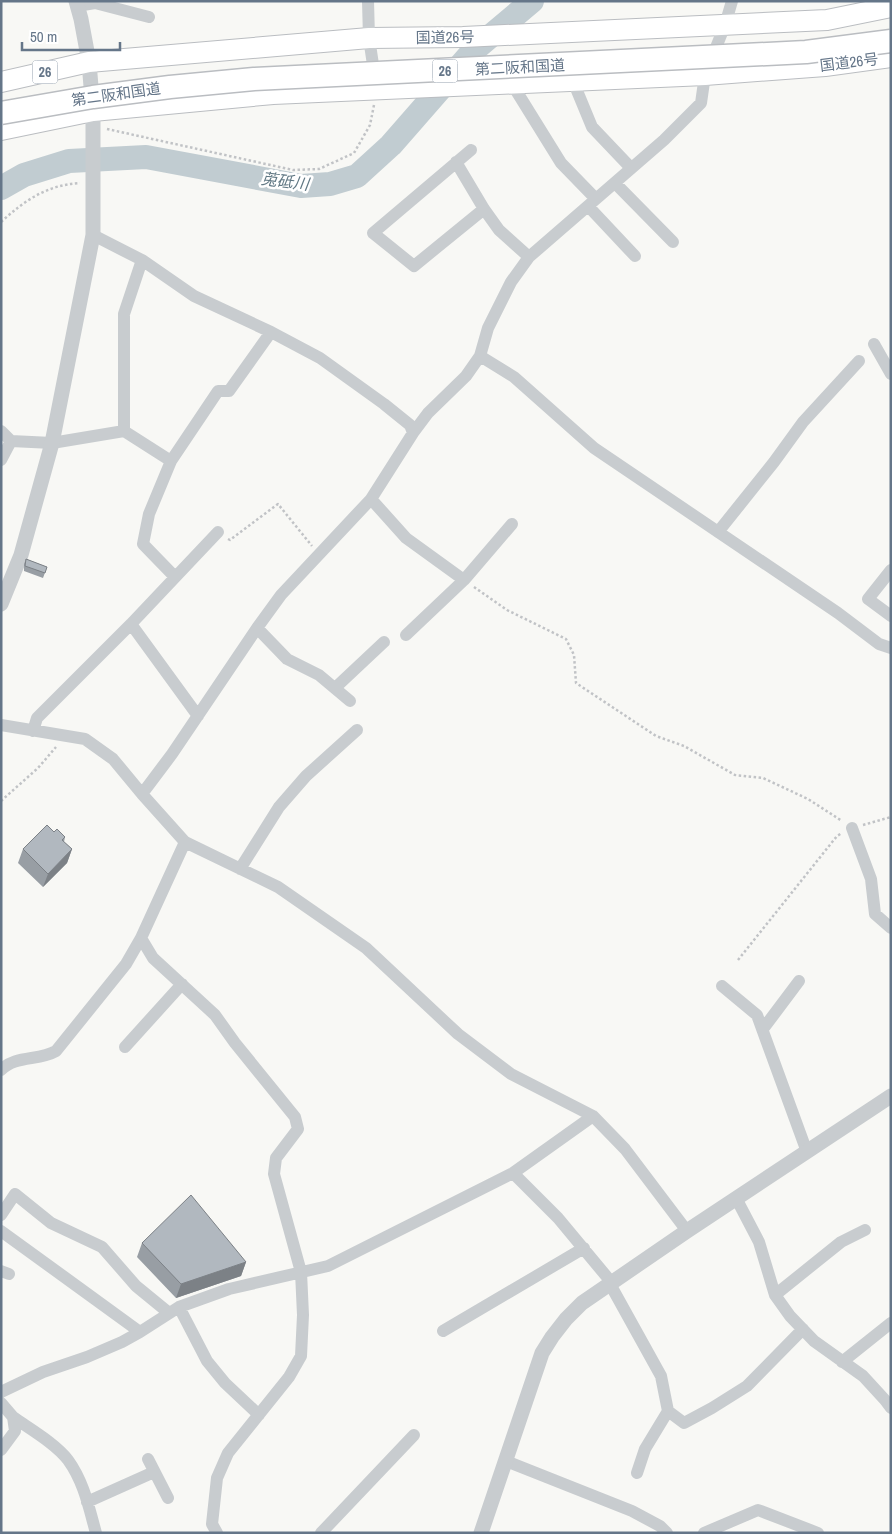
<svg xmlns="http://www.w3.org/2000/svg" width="892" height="1534" font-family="'Archivo Narrow','Noto Sans JP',sans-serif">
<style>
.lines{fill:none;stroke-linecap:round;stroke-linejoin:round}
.river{stroke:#c1ccd1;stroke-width:24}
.trunk-casing{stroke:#babdc1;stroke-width:22}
.path{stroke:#c1c3c6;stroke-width:2.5;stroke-dasharray:2.5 2.5;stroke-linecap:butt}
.minor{stroke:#c8cccf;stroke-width:12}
.tertiary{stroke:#c8cccf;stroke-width:15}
.trunk{stroke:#fff;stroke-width:20}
.motorway-bridge-casing{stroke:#babdc1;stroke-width:25;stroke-linecap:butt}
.motorway-bridge{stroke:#fff;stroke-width:22}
.wall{fill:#989ea4}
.shaded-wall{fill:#7c8186}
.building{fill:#b1b8bf;stroke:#7c8186}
.labels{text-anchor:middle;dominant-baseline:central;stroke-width:5;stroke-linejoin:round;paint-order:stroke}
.shield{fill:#fff;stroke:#939fac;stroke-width:1}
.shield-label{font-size:14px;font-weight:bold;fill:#657689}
.street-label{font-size:15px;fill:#657689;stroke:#fff}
.water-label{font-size:16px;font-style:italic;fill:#617884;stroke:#fff}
</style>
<rect width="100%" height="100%" fill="#f8f8f5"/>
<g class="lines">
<path class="river" d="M1,188L24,175L69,161L146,157L301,186L330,184L357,176L391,145L474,50L532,1"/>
<g class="trunk-casing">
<path id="trunk" d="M1,82L89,62L369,38L463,37L827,20L891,7
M1,130L93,111L273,94L705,75L825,66L891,57"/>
</g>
<path class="path" d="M107,129L293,170L319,169L354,153L370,125L374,105
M1,222C25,200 47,185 80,183
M228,539L230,540L278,504L312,546
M474,587L507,610L566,639L574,655L576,683L656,736L684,746L735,775L763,778L808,799L842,821
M1,801L38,768L56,747
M863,825L891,817
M738,960L837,836L842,833"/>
<path class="minor" d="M368,1L369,38L375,78
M77,6L95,3L149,17
M573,81L592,127L631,168
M512,84L561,163L596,199
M471,150L373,233L414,266L484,209
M456,162L484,209L499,230L529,257
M615,183L673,242
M588,206L635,256
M93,235L142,260L194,296L271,332L320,358L384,404L410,425L413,433
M874,344L891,374
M480,356L514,377L594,448L838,613L879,644L891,648
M1,431L11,441L52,443L124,431L171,461
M124,431V314L142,260
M1,460L11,441
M371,499L406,538L464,580
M718,532L774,462L803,422L859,361
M891,570L868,599L891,616
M175,577L143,544L149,514L171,461L218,391H229L271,332
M131,624L198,716
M257,628L287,659L319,675L350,701
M406,635L464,580L512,524
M335,688L384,642
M1,725L85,739L113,759L142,794L185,842L278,887L366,948L458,1034L511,1074L593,1116L625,1149L687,1231
M33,731L37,718L131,624L218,532
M142,794L172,754L257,628L281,595L371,499L413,433L428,413L466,376L480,356L488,328L511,282L529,257L664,140L701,103L705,75L725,25L732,1
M852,828L871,879L875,914L891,928
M240,869L279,807L306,776L357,730
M141,938L153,958L215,1015L235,1043L295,1117L298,1129L276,1158L274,1174L301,1272L303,1315L301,1356L289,1377L228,1453L217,1478L212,1524L217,1533
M722,986L757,1015L807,1152
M763,1029L799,981
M125,1047L182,984
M1,1070C15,1055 39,1061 56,1051L126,964L141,938L185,842
M513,1173L558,1218L612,1283
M736,1198L759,1242L775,1295L790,1316L814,1341L863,1376L885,1400L891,1408
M1,1215L15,1194L51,1223L102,1247L136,1286L169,1313
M1,1231L140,1332
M1,1271L9,1274
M610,1284L661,1376L668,1411L684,1423L712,1408L747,1386L803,1329
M775,1295L841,1242L865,1230
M179,1307L207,1361L225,1383L259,1415
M443,1331L584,1248
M842,1362L891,1323
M1,1392L43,1372L87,1357L122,1342L140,1332L179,1307L229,1289L328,1266L513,1173L593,1116
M1,1403L13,1417L15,1431L1,1450
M13,1417C30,1429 56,1444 68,1460C84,1482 89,1508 96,1533
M148,1459L168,1498
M506,1461L632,1511L660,1526L667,1533
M637,1473L645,1449L668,1411
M87,1502L154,1472
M321,1533L414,1435
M704,1533L758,1510L818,1533"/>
<path class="tertiary" d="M1,604L21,555L52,443L93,235V111L89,62L81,19L76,1
M481,1533L542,1353L552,1337L566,1319L582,1303L687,1231L891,1096"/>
<use href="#trunk" class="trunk"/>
<g class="motorway-bridge-casing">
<path id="motorway-bridge" d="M1,113L93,97L170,87L254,79L806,52L891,41"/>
</g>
<use href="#motorway-bridge" class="motorway-bridge"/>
</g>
<path class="wall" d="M26,559L47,567L43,578L24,571V564Z
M54,832L65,837L64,842L72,849L67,863L43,887L18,863L23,849Z
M142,1243L246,1262L241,1276L176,1298L137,1257Z"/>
<path class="shaded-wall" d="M72,849L67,863L43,887L48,874Z
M246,1262L241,1276L176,1298L181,1284Z"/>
<path class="building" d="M26,559L47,567L45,573L25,566Z
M47,825L54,832L57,829L65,837L62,840L72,849L48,874L23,849Z
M191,1195L246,1262L181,1284L142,1243Z"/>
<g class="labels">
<g class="shield">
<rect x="432.5" y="59.5" width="25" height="23" rx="4"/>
<rect x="32.5" y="60.5" width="25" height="23" rx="4"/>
</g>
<g class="shield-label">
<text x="445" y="71">26</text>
<text x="45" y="72">26</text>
</g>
<g class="street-label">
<text transform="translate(445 37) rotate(-1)">国道26号</text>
<text transform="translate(849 62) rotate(-7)">国道26号</text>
<text transform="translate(520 67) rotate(-3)">第二阪和国道</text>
<text transform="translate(116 94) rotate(-8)">第二阪和国道</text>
</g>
<g class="water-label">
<text transform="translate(285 181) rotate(7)">莵砥川</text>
</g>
</g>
<rect width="892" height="1534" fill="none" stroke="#657689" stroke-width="5"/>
<path d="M22 42v8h98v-8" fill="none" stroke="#657689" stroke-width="2.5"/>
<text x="30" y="42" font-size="15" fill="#657689" stroke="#ffffff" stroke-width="4" paint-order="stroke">50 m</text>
</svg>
